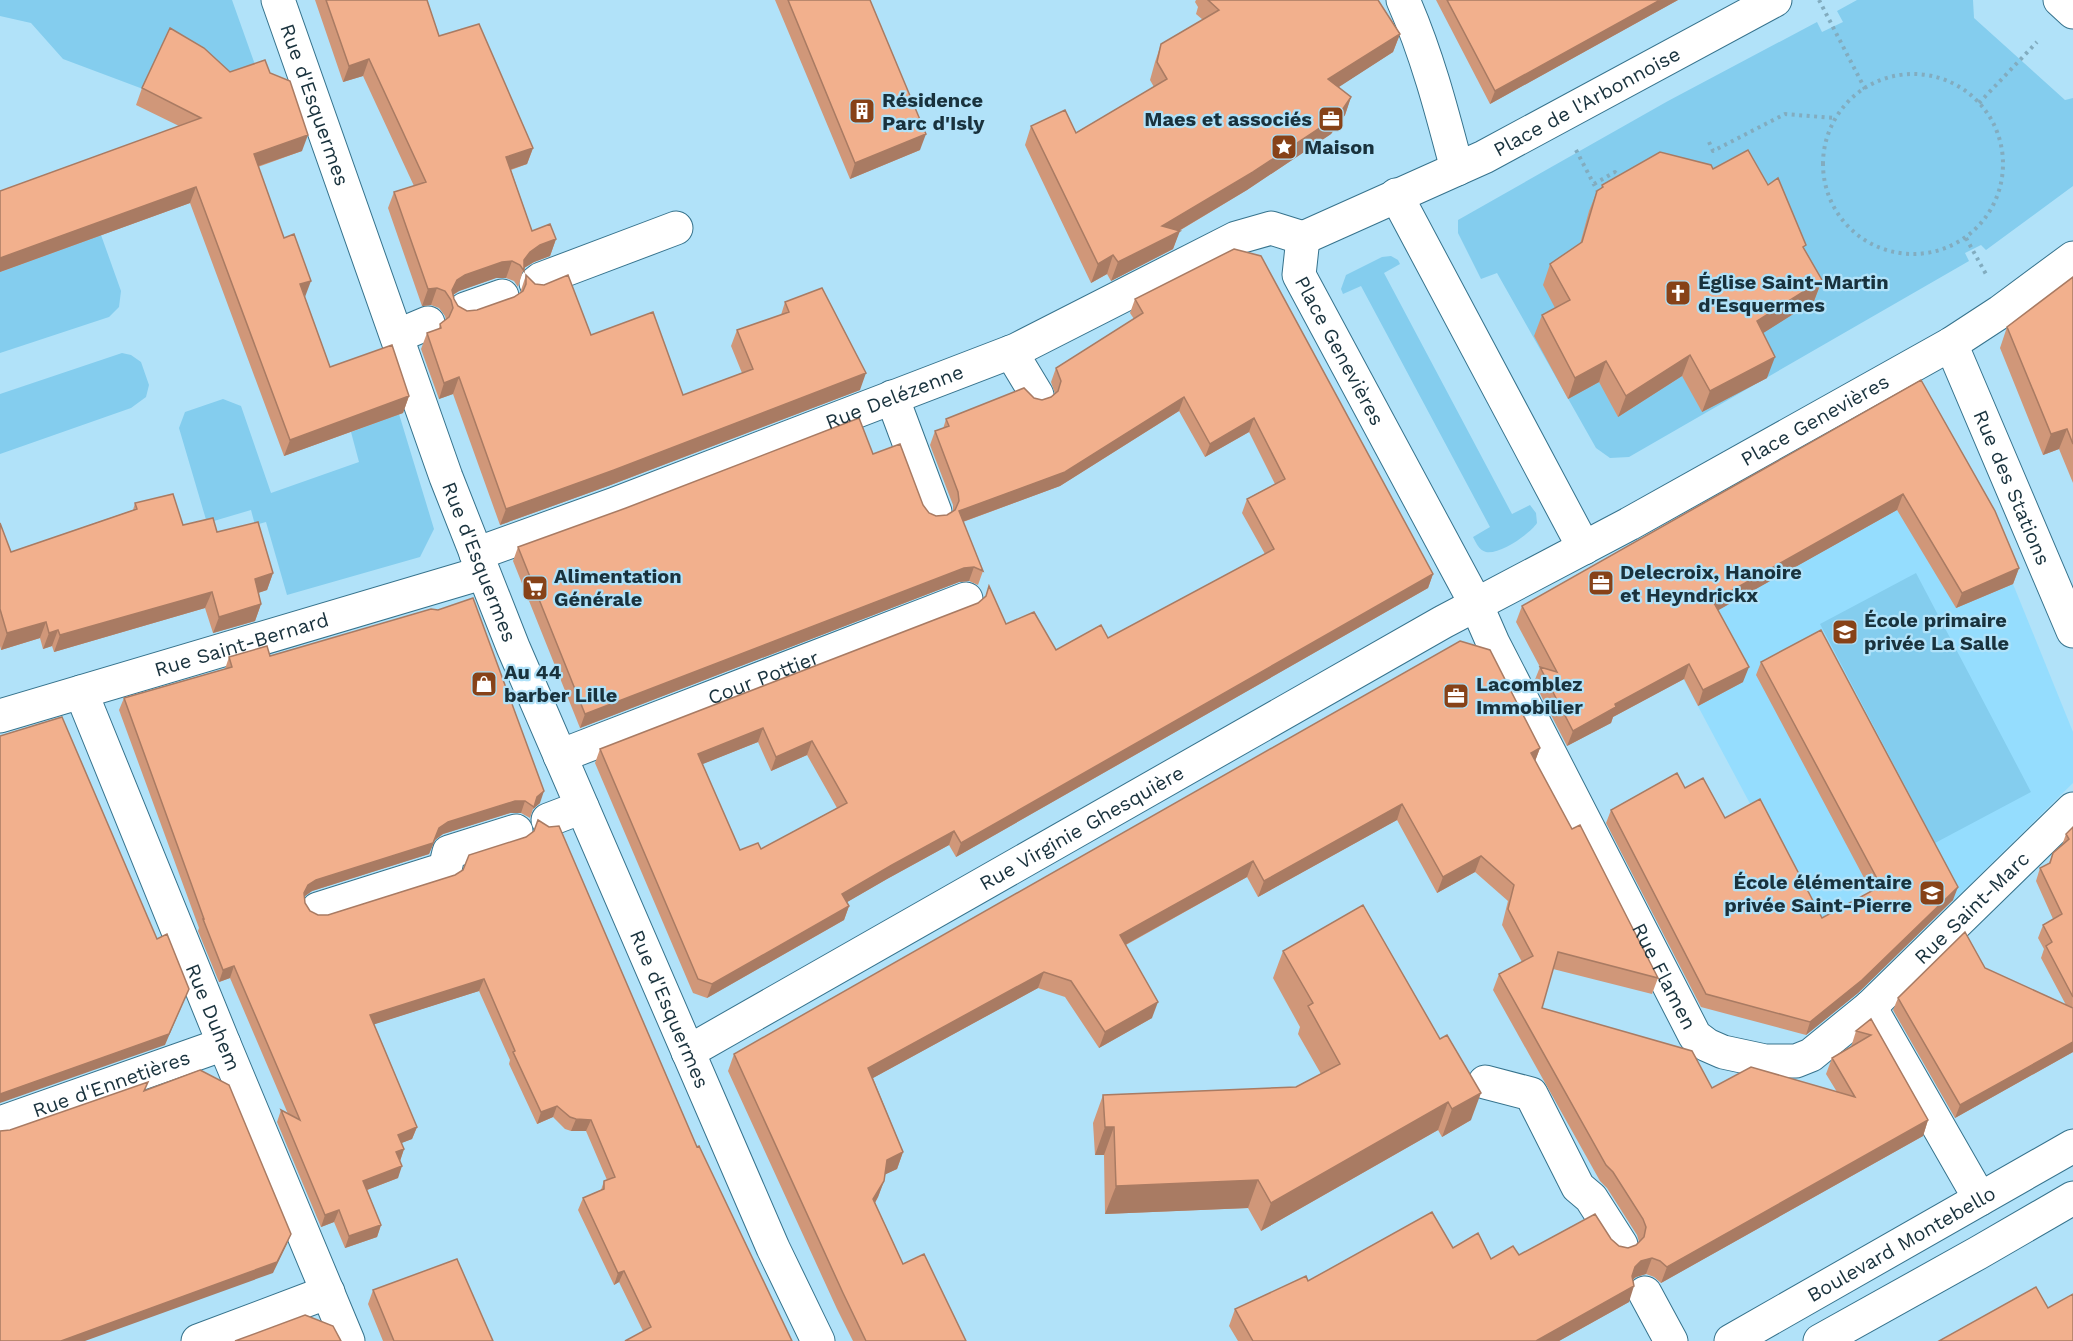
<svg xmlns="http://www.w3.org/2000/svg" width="2073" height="1341" font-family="'Work Sans',sans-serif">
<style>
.built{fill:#95ddfe}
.green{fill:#84cdee}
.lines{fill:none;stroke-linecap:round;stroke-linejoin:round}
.minor-casing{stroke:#36738d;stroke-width:35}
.major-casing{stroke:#36738d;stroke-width:35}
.path{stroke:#82acbf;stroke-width:4;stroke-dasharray:3 4.5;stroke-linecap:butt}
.minor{stroke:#fff;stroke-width:33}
.major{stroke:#fff;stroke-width:33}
.wall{fill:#d09779;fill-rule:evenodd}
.shaded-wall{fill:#a97b63}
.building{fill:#f2b08d;stroke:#a97b63;stroke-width:1.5;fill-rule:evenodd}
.labels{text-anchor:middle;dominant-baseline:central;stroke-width:4.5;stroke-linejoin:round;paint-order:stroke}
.poi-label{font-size:20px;font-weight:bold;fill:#19323d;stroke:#b1e2f9;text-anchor:start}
.street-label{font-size:20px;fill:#19323d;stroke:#b1e2f9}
</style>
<rect width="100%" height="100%" fill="#b1e2f9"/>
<path class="built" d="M1915,395L2013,584L2073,732V783L1953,901L1929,855L1869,886L1818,931L1621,562Z"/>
<path class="green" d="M0,0H232L259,76L143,89L63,59L31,23L0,16Z
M1857,0H1973L1974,18L2065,100L2073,98V186L1986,250L1981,245L1965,253L1969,261L1629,457L1610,458L1596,448L1497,273L1481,279L1458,233V220L1668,101L1817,22L1822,32L1843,22L1837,11Z
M101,235L121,291L119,307L109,317L0,353V272Z
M1391,256L1398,260L1400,264L1384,273L1512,514L1530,505L1536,513L1537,523C1530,534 1499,555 1486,552C1479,550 1476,543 1473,537L1490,527L1361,286L1343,294L1341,289L1346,275L1382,257Z
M122,353L131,355L141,362L149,385L146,397L131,408L0,454V394Z
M223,399L241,406L271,493L359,462L351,432L399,414L434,529L420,557L287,595L266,522L255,525L251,510L207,523L179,428L185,412Z
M1916,573L2031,792L1935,843L1820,624Z"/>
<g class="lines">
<g class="minor-casing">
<g id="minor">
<path id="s1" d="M278,0L446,477L513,647L773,1248L818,1341"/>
<path d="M1403,0C1427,54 1442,112 1457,169"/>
<path d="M2060,0L2073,12"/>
<path d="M1396,195L1584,548"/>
<path id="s2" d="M1303,238L1299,275L1476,604L1493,643L1695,1036L1707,1045L1723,1052L1765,1061H1796L1811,1055L1870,1007L2073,809"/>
<path id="s3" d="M1303,238L1484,157L1775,0"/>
<path d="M536,283L541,279L676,228"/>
<path d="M465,309L502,296"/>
<path d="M397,336L428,323"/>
<path id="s4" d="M1951,344L2073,631"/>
<path d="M1011,352L1037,395"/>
<path d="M892,397L935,512"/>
<path id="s5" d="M476,554L615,504L1016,350L1236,238L1271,228L1303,238"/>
<path id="s6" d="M81,692L224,1044L348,1341"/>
<path id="s7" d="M0,716L482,573"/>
<path id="s8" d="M560,756L966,599"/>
<path d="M548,820L582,807"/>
<path d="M318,909L445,869L449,852L516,831"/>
<path d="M1870,1007L1980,1199"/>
<path id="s9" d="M688,1052L1443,622L1629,524L1951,344L2000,312L2073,258"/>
<path d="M1485,1082L1531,1094L1578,1187L1591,1198L1621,1245"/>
<path id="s10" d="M0,1123L224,1044"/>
<path d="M1645,1293L1671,1341"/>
<path d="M198,1341L328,1292"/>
</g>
</g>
<g class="major-casing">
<g id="major">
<path id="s11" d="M1731,1341L2073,1146"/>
<path d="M1820,1341L1978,1253L2073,1198"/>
</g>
</g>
<path class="path" d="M1819,0L1865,89
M1823 164a90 90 0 1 1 180 0a90 90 0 1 1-180 0Z
M1979,103L2037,42
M1709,142L1713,151L1785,114L1834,118
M1576,150L1599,194
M1594,184L1615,172L1619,178
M1966,238L1987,276"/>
<use href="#minor" class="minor"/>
<use href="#major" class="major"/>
</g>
<path class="wall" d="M315,0H427L439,36L533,148L527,164L511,170L532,231L556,239L550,256L534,262L524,268L518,287L514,281L506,278H496L459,291L453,295L454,299L458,306L467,311L477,310L514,297L520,293L526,275L591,335L683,395L742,373L731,346L737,330L781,315L785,302L860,390L608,486L500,525L453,394L439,399L421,349L427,333L439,329L440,324L446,320L445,316L439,308L431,305L422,306L388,208L394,192L414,186L363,76L343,82Z
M775,0H870L920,150L850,179Z
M1196,0H1378L1400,34L1393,52L1338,87L1351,97L1345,115L1331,134L1247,190L1179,231L1173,249L1111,281L1107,274L1091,283L1025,145L1031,126L1076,133L1154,87L1150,80L1155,62L1161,44L1203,20L1196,14L1198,7L1195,2Z
M1436,0H1678L1490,104Z
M142,88L302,151L258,167L330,367L409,396L403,413L284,456L190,203L0,272V191L179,126L136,105Z
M1713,169L1805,250L1822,280L1814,301L1763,333L1767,378L1702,412L1682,376L1618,417L1599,382L1568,399L1534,336L1542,315L1555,308L1543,285L1550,264L1580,244L1589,211L1597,191L1601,188L1602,185Z
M2073,277V483L2059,449L2043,455L2000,348L2007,327Z
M1135,299L1433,574L1428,588L956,857L949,845L887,879L847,902L849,906L844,920L707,998L693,993L595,763L600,749L1006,624L1056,650L1108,638L1265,554L1242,513L1247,499L1275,484L1249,432L1205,457L1179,411L1060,486L963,522L983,571L978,585L969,581L959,582L580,728L513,561L518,547L873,454L923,505L929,513L936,516L947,515L953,511V505L930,445L935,431L943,429L946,419L1034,398L1042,400L1051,397L1055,394L1051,382L1056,368L1134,319L1130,313ZM758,742L771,771L807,755L837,808L761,849L740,850L702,764Z
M1921,380L2019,568L2013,584L1956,608L1897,510L1718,610L1743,682L1698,706L1684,679L1613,717L1611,723L1567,746L1534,682L1540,667L1516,622L1522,606Z
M135,503L183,525L217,532L273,573L267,590L258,593L261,604L255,621L213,633L205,608L54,652L52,646L43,649L40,638L1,650L0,646V523L11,552L133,510Z
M270,656L540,803L533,809L530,818L521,813H510L443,834L435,840L429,854L312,891L304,896L305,903L310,911L318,915H328L455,875L697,1147L792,1341L643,1331L619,1282L614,1285L578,1210L583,1198L601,1190L604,1181L607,1180L586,1131H571L565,1129L553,1117L537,1124L509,1064L510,1060L479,991L374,1024L417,1127L412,1139L401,1143L404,1149L400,1161L398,1178L367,1190L381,1225L377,1237L345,1248L334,1222L321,1227L277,1122L281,1110L288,1114L230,978L219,982L198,931L199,928L119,710L124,698L225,669L229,657Z
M1761,662L1953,900L1858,993L1806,1035L1701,1007L1606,823L1611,810L1685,788L1725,818L1822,918L1871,891L1756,675Z
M1540,748L1535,761L1572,829L1658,978L1652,994L1553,969L1542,1008L1712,1088L1837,1092L1826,1074L1832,1058L1851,1047L1856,1031L1871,1019L1928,1120L1923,1136L1661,1283L1654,1277L1646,1274L1636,1277L1633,1279L1629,1302L1559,1341H1238L1229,1326L1235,1309L1308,1281L1453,1248L1491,1259L1519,1255L1611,1239L1619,1246L1628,1248L1636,1245L1639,1242L1637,1235L1607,1188L1600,1181L1493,990L1499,974L1522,962L1502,925L1508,901L1475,872L1437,893L1397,820L1258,897L1247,877L1126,945L1152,1018L1099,1048L1065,997L1038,988L873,1078L903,1152L897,1169L885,1174L884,1181L878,1197L875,1203L903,1264L966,1341H853L837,1309L728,1071L734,1054Z
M2073,827V1052L1955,1118L1893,1010L1898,998L1985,968L2066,1005L2041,958L2044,949L2038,938L2043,925L2053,919L2036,881L2040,868L2049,863L2053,853L2062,845L2066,834Z
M1283,951L1471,1120L1442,1137L1438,1130L1261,1231L1248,1208L1105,1214L1104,1155H1095L1093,1123L1103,1095L1296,1087L1321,1074L1298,1034L1300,1027L1273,978Z
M373,1290L493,1341H383L368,1304Z"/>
<path class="shaded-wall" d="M1660,0H1678L1490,104L1495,91Z
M1400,34L1393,52L1322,98L1328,79Z
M369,59L363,76L343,82L349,66Z
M1351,97L1345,115L1331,134L1247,190L1175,233L1180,231L1173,249L1111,281L1118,262L1162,226Z
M926,134L920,150L850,179L855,163Z
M308,135L302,151L247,170L254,154Z
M533,148L527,164L500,173L506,157Z
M196,187L190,203L0,272V258Z
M556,239L550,256L534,262L524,268V260L530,252L540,245Z
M1113,255L1107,274L1091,283L1098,264Z
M512,261L506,278H496L459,291L451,296L452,290L457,280L465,275L502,262Z
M1822,280L1814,301L1749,342L1757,321Z
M311,281L305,297L300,284Z
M437,288L431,305L422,306L428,289Z
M1690,355L1682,376L1618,417L1626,396Z
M1775,357L1767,378L1702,412L1710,391Z
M1606,361L1599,382L1568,399L1575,378Z
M866,373L860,390L608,486L500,525L506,509Z
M459,377L453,394L439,399L444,383Z
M409,396L403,413L284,456L290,440Z
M1184,397L1179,411L1060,486L954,525L959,511Z
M1254,418L1249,432L1205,457L1210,444Z
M2067,429L2059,449L2043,455L2051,434Z
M1903,494L1897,510L1708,616L1713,601Z
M974,567L969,581L959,582L580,728L585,714L964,568Z
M2019,568L2013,584L1956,608L1962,593Z
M273,573L267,590L249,596L255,579Z
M1433,574L1428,588L956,857L961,843Z
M212,592L205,608L54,652L60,635Z
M261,604L255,621L213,633L219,617Z
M46,622L40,638L1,650L7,633Z
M58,630L52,646L43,649L49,633Z
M1689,664L1684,679L1613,717L1611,723L1567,746L1573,731L1615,704Z
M1749,667L1743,682L1698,706L1703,690Z
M763,728L758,742L693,768L698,754Z
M812,741L807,755L771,771L776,757Z
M1540,748L1534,764L1531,753Z
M544,791L540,803L533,809L537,797Z
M515,801H525L521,813H510L443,834L435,840L429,854L312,891L304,897V893L308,885L316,880L439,828L448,822Z
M1402,804L1397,820L1258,897L1264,881Z
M954,831L949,845L887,879L837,908L842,894L892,865Z
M1481,856L1475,872L1437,893L1443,877Z
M1253,861L1247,877L1114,951L1120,935Z
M1958,887L1953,900L1858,993L1806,1035L1810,1022Z
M849,906L844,920L707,998L712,984Z
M234,966L230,978L219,982L223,970Z
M1044,972L1038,988L862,1084L868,1068Z
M484,979L479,991L366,1027L370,1015Z
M189,989L165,1045L0,1103V1094Z
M1158,1002L1152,1018L1099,1048L1105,1032Z
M2073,1042V1052L1955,1118L1960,1105Z
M1481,1093L1471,1120L1442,1137L1452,1109Z
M1448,1102L1438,1130L1261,1231L1271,1203Z
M557,1106L553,1117L537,1124L541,1112Z
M576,1119L591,1120L586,1131H571Z
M1928,1120L1923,1136L1661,1283L1667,1267Z
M417,1127L412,1139L394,1146L398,1135Z
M1105,1127H1114L1104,1155H1095Z
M404,1149L400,1161L396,1152Z
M903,1152L897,1169L882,1176L887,1160Z
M402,1166L398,1178L359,1193L363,1181Z
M1258,1180L1248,1208L1105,1214L1116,1186Z
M884,1181L878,1197L868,1215L873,1199Z
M339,1210L334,1222L321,1227L325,1215Z
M381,1225L377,1237L345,1248L349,1236Z
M291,1234L287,1244L273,1273L85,1341H61Z
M1652,1258L1646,1274L1636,1277L1629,1283L1635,1267L1641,1261Z
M624,1271L619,1282L614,1285L618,1273Z
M1634,1286L1629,1302L1559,1341H1536Z"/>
<path class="building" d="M326,0H427L439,36L479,24L533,148L506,157L532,231L550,224L556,239L540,245L530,252L524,260V271L520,265L512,261L502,262L465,275L457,280L452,290L454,299L458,306L467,311L477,310L514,297L523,291L526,284V275L535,284L544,285L568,275L591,335L653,312L683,395L753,369L737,330L789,312L785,302L822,288L866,373L614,470L506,509L459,377L444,383L427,333L441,328L440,324L449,317L453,308L451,300L445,291L437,288L428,289L394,192L426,182L369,59L349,66Z
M788,0H870L926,134L855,163Z
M1208,0H1378L1400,34L1328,79L1351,97L1338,116L1253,172L1162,226L1180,231L1118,262L1113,255L1098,264L1031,126L1065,110L1076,133L1167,79L1157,62L1161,44L1219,10Z
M1447,0H1660L1495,91Z
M170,28L204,48L230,72L265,60L270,73L290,81L308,135L254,154L284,238L294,234L311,281L300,284L330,367L392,345L409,396L290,440L196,187L0,258V191L201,118L142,88Z
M1748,150L1768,185L1778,178L1806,245L1803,247L1822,280L1757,321L1775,357L1710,391L1690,355L1626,396L1606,361L1575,378L1542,315L1570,300L1550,264L1582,242L1597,191L1603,187L1602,185L1660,152L1711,165L1713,169Z
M1234,249L1261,256L1433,574L961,843L954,831L892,865L842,894L849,906L712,984L698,979L600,749L978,603L986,596L989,586L1006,624L1034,612L1056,650L1101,625L1108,638L1274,549L1247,499L1285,479L1254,418L1210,444L1184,397L1065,472L959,511L983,571L974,567L964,568L585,714L518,547L626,508L859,418L873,454L900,444L923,505L929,513L936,516L947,515L955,510L959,501L958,492L935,431L949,426L946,419L1024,388L1034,398L1042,400L1051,397L1058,391L1061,381L1056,368L1143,313L1135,299ZM763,728L776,757L812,741L847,803L761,849L758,843L740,850L698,754Z
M2073,277V444L2067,429L2051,434L2007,327Z
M1921,380L1995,511L2019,568L1962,593L1903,494L1713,601L1749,667L1703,690L1689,664L1615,704L1616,707L1573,731L1540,667L1557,672L1522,606Z
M173,494L183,525L213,518L217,532L258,522L273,573L255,579L261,604L219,617L212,592L60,635L58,630L49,633L46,622L7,633L0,609V523L11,552L137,509L135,503Z
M473,598L544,791L537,797L534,807L525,801H515L448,822L439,828L433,843L316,880L308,885L304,893L305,903L310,911L318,915H328L455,875L463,870L469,855L526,837L534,831L538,820L549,827L559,826L697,1147L699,1146L792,1341H625L651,1327L624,1271L618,1273L583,1198L604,1189V1181L615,1177L591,1120L576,1119L570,1117L557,1106L541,1112L513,1052L515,1051L484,979L370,1015L417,1127L398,1135L404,1149L396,1152L402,1166L363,1181L381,1225L349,1236L339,1210L325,1215L281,1110L300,1120L234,966L223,970L203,919H204L124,698L232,667L229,657L267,646L270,656L431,609L438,610Z
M1821,630L1958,887L1862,980L1810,1022L1706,994L1611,810L1677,773L1685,788L1703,778L1725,818L1760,799L1822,918L1881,886L1761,662Z
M1460,641L1490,650L1540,748L1531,753L1572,829L1580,825L1658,978L1558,952L1542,1008L1692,1051L1712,1088L1751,1067L1855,1097L1832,1058L1871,1035L1856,1031L1871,1019L1928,1120L1667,1267L1660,1261L1652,1258L1641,1261L1635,1267L1632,1276L1634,1286L1536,1341H1253L1235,1309L1306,1276L1308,1281L1432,1212L1453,1248L1478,1233L1491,1259L1513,1246L1519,1255L1595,1214L1611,1239L1619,1246L1628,1248L1636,1245L1644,1237L1646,1227L1643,1219L1613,1172L1606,1165L1499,974L1533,956L1508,909L1514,885L1481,856L1443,877L1402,804L1264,881L1253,861L1120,935L1158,1002L1105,1032L1071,981L1044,972L868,1068L903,1152L887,1160L884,1181L873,1199L903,1264L924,1254L966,1341H866L843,1293L734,1054Z
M62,717L157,939L167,934L189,989L169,1034L0,1094V736Z
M2073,827V997L2046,946L2052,942L2043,925L2062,914L2040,868L2050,863L2053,853L2069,839L2066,834Z
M1363,905L1440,1039L1447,1035L1481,1093L1452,1109L1448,1102L1271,1203L1258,1180L1116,1186L1114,1127H1105L1103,1095L1296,1087L1340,1064L1308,1006L1313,1003L1283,951Z
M1965,932L1985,968L2073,1008V1042L1960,1105L1898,998Z
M200,1070L229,1085L291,1234L277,1262L61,1341H0V1131L10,1130L148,1082L144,1091Z
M457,1259L493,1341H394L373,1290Z
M2036,1287L2048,1308L2073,1294V1341H1939Z
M305,1315L333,1326L341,1341H235Z"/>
<defs>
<g id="building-square" transform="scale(1.35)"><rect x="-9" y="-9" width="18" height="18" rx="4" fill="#874218" stroke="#b1e2f9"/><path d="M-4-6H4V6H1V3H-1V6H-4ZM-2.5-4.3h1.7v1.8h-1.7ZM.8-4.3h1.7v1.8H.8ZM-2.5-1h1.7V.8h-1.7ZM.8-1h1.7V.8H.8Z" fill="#fff"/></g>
<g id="office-square" transform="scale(1.35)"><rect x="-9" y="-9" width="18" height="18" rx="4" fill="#874218" stroke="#b1e2f9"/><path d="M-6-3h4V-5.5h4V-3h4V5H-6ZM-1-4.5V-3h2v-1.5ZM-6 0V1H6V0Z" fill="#fff"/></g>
<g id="sight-square" transform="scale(1.35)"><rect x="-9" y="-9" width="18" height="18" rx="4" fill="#874218" stroke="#b1e2f9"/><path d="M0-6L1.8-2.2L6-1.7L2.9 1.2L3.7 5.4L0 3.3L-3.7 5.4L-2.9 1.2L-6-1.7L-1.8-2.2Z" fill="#fff"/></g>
<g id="church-square" transform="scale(1.35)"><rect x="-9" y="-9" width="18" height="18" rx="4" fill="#874218" stroke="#b1e2f9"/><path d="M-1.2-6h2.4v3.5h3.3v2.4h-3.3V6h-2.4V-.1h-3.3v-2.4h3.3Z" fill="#fff"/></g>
<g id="supermarket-square" transform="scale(1.35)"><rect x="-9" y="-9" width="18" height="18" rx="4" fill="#874218" stroke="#b1e2f9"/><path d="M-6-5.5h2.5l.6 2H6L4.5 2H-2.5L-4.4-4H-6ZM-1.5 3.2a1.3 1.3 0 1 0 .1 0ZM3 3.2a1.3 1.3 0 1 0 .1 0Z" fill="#fff"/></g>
<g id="school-square" transform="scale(1.35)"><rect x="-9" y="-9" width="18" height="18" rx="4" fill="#874218" stroke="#b1e2f9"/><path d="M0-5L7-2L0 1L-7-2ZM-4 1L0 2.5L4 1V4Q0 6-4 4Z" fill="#fff"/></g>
<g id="shop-square" transform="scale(1.35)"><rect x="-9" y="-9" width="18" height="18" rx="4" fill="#874218" stroke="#b1e2f9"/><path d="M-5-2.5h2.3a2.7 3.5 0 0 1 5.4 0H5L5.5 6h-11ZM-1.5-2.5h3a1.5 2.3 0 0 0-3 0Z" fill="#fff"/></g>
</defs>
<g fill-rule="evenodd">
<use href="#building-square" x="862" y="111"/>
<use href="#office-square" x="1331" y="119"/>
<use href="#sight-square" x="1284" y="147"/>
<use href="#church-square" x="1678" y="293"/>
<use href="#office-square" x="1601" y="583"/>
<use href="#supermarket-square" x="535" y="588"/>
<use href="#school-square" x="1845" y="632"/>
<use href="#shop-square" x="484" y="684"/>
<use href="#office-square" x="1456" y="696"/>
<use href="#school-square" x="1932" y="893"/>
</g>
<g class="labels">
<g class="poi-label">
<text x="882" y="100">Résidence<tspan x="882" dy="23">Parc d'Isly</tspan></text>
<text x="1312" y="119" text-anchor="end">Maes et associés</text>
<text x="1304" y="147">Maison</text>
<text x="1698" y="282">Église Saint-Martin<tspan x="1698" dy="23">d'Esquermes</tspan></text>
<text x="1620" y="572">Delecroix, Hanoire<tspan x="1620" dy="23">et Heyndrickx</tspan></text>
<text x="554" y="576">Alimentation<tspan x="554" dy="23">Générale</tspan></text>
<text x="1864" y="620">École primaire<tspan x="1864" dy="23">privée La Salle</tspan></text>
<text x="504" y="672">Au 44<tspan x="504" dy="23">barber Lille</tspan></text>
<text x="1476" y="684">Lacomblez<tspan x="1476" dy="23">Immobilier</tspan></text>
<text x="1912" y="882" text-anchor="end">École élémentaire<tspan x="1912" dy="23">privée Saint-Pierre</tspan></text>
</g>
<g class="street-label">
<text stroke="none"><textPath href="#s3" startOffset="315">Place de l'Arbonnoise</textPath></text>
<text stroke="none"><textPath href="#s1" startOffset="111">Rue d'Esquermes</textPath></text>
<text stroke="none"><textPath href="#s2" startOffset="123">Place Genevières</textPath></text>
<text stroke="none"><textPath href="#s5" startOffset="447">Rue Delézenne</textPath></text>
<text stroke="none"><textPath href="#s9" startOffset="1292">Place Genevières</textPath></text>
<text stroke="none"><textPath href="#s4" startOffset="156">Rue des Stations</textPath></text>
<text stroke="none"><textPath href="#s1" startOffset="597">Rue d'Esquermes</textPath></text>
<text stroke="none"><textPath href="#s7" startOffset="252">Rue Saint-Bernard</textPath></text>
<text stroke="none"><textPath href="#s8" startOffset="218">Cour Pottier</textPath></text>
<text stroke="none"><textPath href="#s9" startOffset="453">Rue Virginie Ghesquière</textPath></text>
<text stroke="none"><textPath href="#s2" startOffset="1236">Rue Saint-Marc</textPath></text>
<text stroke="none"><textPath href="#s2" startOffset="828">Rue Flamen</textPath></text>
<text stroke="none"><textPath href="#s1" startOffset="1083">Rue d'Esquermes</textPath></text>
<text stroke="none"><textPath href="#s6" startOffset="351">Rue Duhem</textPath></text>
<text stroke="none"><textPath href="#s10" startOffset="118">Rue d'Ennetières</textPath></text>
<text stroke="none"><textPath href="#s11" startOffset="196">Boulevard Montebello</textPath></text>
</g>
</g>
</svg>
